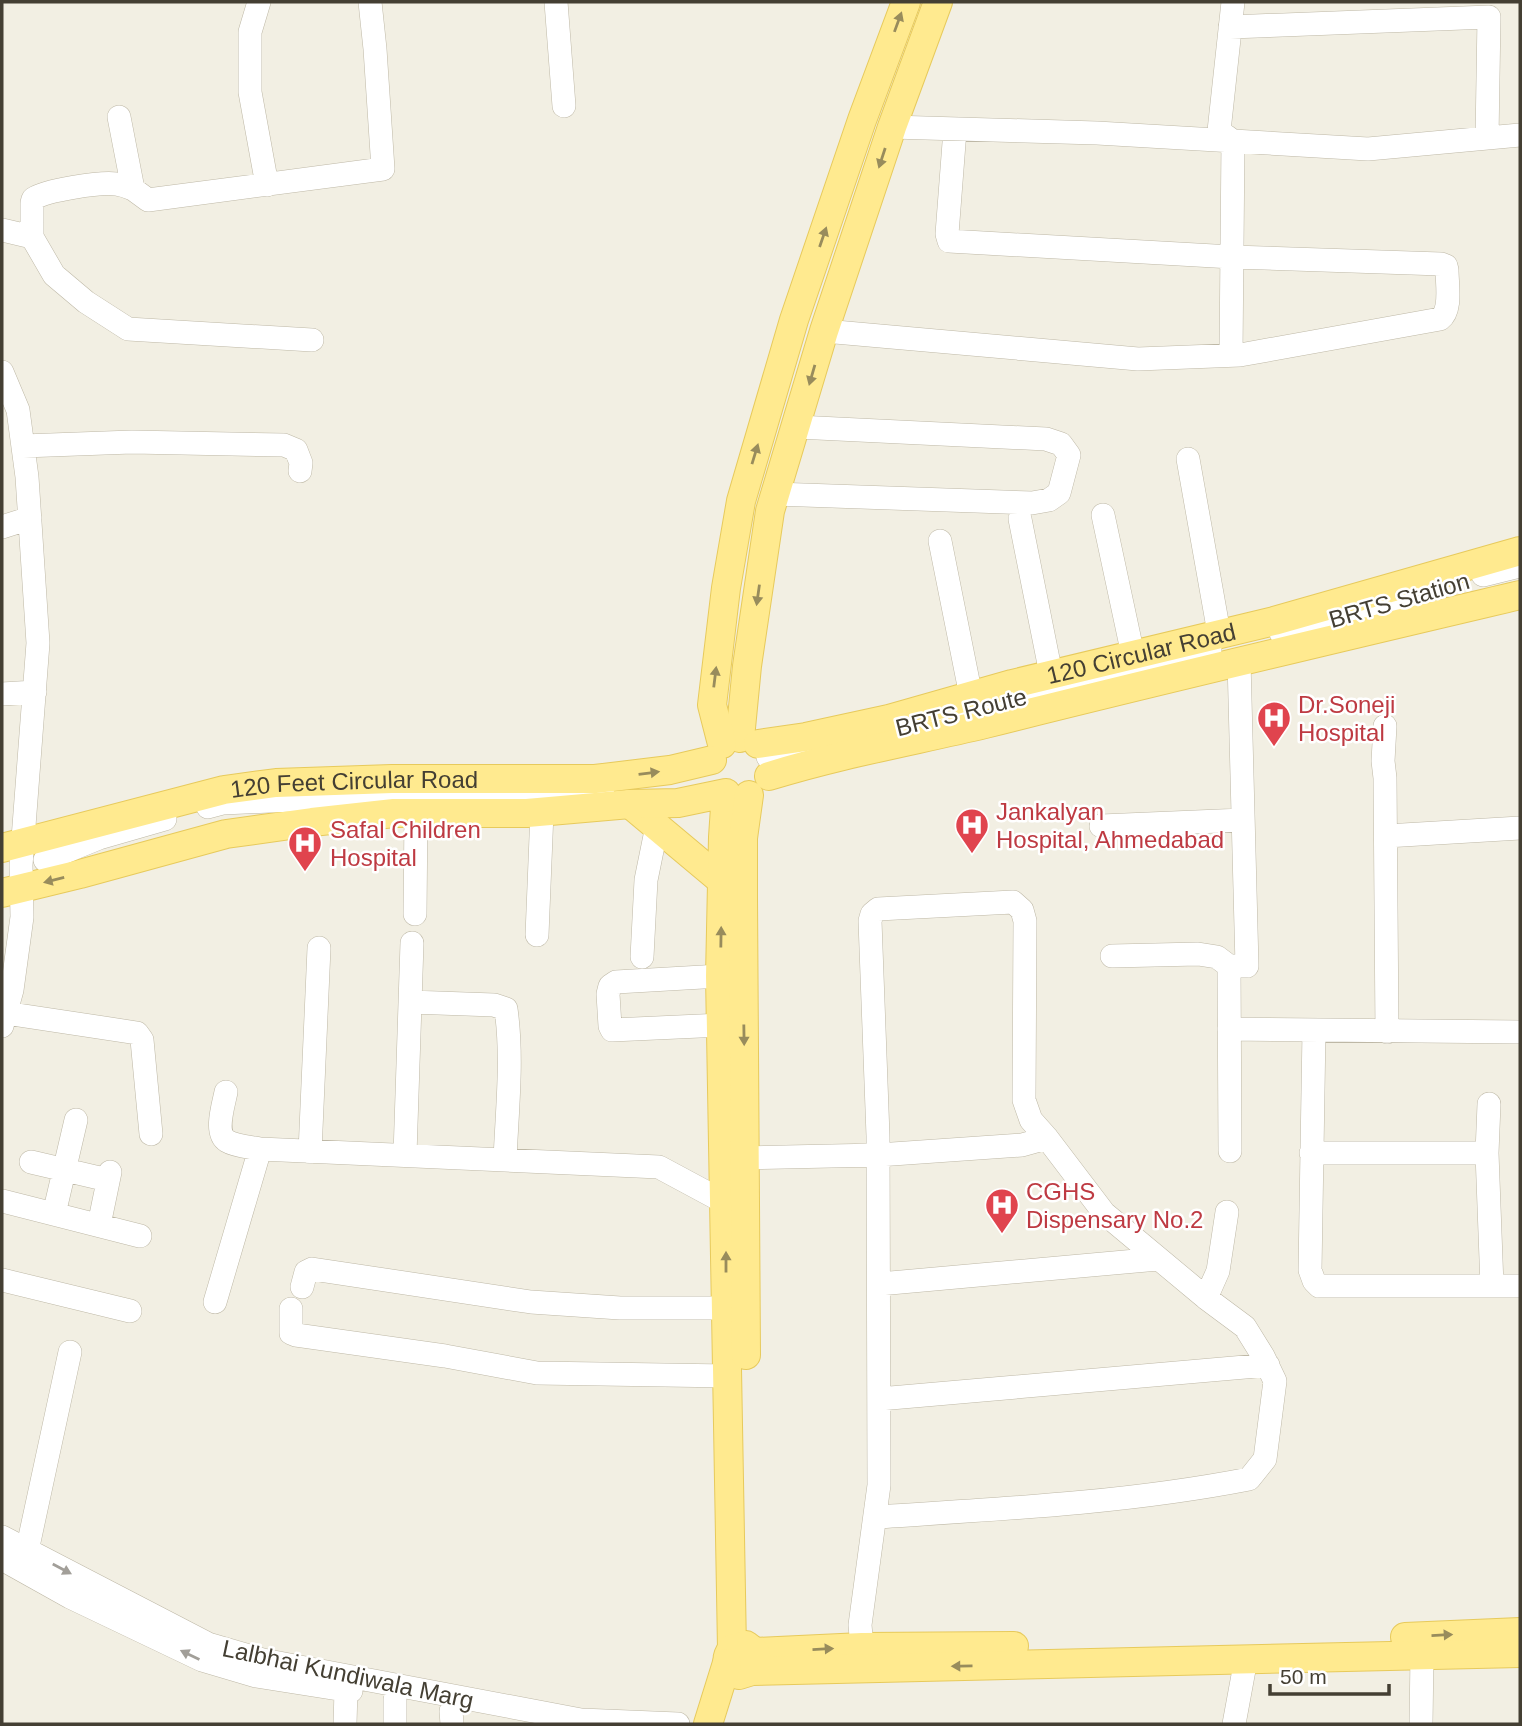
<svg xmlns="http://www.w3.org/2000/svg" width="1522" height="1726" font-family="Helvetica,sans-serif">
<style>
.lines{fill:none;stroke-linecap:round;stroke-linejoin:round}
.minor-casing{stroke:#beb8a6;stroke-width:24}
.major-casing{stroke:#e7ca5c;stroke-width:30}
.minor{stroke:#fff;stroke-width:23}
.major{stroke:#ffea8f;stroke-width:28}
.oneway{fill:#988c5c}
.oneway2{fill:#a29f99}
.labels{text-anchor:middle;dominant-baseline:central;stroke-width:5;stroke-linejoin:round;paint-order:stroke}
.street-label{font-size:24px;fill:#443f33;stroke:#fff}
.health-label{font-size:24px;fill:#be3a42;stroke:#fff;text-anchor:start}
</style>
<rect width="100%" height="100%" fill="#f2efe3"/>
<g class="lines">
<g class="minor-casing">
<path id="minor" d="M259,2L250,32V92L267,185
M556,2L564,106
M1230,27L1489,17L1487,138
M119,117L133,189L148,200L383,169L375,49L370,2
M892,127L1097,133L1368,149L1520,135
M2,230L32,237L54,275L86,302L128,329L312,340
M32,237V203L33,199C46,190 100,182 116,184C122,185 128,187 133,189
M824,331L1138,359L1240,355L1440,319C1452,310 1447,285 1447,270L1446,266L1441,264L1232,257L949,241L947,234L955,130
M1231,355L1233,141L1219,131L1233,2
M2,372L18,410L27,477L38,643L21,865L22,917L12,990L2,1026
M23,446L132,442L284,445L296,450L301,463L300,471
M1188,459L1219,633
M775,494L1032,503L1049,500L1059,493L1069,455L1061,444L1046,439L797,427
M1103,515L1133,655
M1020,519L1051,674
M2,527L30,518
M940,541L971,696
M1483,575L1520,566
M1340,620L1417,607
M1281,633L1355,612
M2,694L35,692
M931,721L1210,650
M1385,726L1383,761L1385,778L1387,1032
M768,757L809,748
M208,807L223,803L429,794L603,795
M1101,826L1243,820
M1386,836L1520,828
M45,860L99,838L165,819
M415,914L416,813
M537,935L542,812
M1112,956L1198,954L1217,957L1229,966
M642,957L646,880L657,826
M720,976L616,982L610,986L608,994L610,1026L612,1030L722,1025
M410,1002L494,1005L506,1009C513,1059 507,1110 505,1160
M5,1013L137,1033L142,1040L151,1134
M1229,1029L1520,1032
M1314,1031L1310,1270L1314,1281L1319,1286H1520
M226,1092C224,1103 214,1133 227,1141C235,1146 250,1147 260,1149L659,1167L726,1203
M1489,1104L1487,1153L1492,1286
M1230,1151L1229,966H1247L1239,661
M310,1152L319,948
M1311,1153H1487
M405,1155L412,943
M745,1158L878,1155L1022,1145L1047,1138
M31,1162L108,1180
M2,1201L140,1236
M54,1214L76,1120
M99,1225L110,1172
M2,1280L130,1311
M879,1284L1158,1259
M302,1287L306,1272L312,1269L531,1302L620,1308H726
M1206,1298L1218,1271L1227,1212
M215,1302L260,1149
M291,1309V1333L296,1335L445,1356L537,1373L728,1376
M879,1399L1268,1365
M2,1537L208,1644L263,1660L581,1720L678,1724
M27,1551L70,1352
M2,1559L70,1597L202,1660L256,1676L351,1691
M862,1647L860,1625L879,1485L878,1136L870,921L872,914L878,909L1013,902L1022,910L1025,921L1024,1100L1031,1120L1047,1138L1104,1213L1206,1298L1245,1327L1263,1356L1275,1381L1265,1459L1249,1479C1126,1503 1001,1509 876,1517
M395,1700V1724
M451,1711L452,1724
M345,1724L346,1690
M1234,1724L1246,1659
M1421,1724L1422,1655"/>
</g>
<g class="major-casing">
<g id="major">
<path d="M740,738L747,666L770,511L824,331L892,127L938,2"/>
<path d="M722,744L712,705L726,588L741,501L794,320L862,120L906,2"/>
<path id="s1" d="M758,744L806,737L889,719L1012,684L1274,621L1520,551"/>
<path d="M769,776C840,754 913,741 985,724C1163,679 1342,637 1520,595"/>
<path d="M630,804L722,881"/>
<path id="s2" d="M2,848L224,790L276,783L392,779H595L670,770L712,760"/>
<path d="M2,893L80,874L226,834L312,822L394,813H527L630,804L678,803L726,793L723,837L720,976L732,1649"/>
<path d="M746,1355L743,898V838L749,795"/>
<path d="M1405,1637L1520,1632"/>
<path d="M755,1652L862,1647L1014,1646"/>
<path d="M752,1671L757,1662L755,1652L746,1645L732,1649C724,1659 727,1670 739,1675L752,1671L1520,1653"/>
<path d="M708,1724L727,1663"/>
</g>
</g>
<use href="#minor" class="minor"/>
<use href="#major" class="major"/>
</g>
<defs><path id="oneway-solid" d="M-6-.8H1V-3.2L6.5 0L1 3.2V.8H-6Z" transform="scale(1.75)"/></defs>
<g class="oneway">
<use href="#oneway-solid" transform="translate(898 22) rotate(-70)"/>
<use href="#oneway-solid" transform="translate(882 158) rotate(108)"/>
<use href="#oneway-solid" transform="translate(823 237) rotate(-71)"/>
<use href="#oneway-solid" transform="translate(812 375) rotate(106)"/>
<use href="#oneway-solid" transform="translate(755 454) rotate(-73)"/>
<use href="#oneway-solid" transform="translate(758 595) rotate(98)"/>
<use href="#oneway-solid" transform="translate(715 677) rotate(-83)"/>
<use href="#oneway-solid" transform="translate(649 773) rotate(-7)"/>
<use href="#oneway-solid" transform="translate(54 880) rotate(166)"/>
<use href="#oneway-solid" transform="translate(721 937) rotate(-89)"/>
<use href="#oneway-solid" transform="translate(744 1035) rotate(89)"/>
<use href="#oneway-solid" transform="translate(726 1262) rotate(-90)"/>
<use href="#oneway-solid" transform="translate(1442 1635) rotate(-3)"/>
<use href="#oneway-solid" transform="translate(823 1649) rotate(-3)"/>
<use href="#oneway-solid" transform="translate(962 1666) rotate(179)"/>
</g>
<g class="oneway2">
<use href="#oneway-solid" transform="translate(62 1569) rotate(28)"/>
<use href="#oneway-solid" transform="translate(190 1655) rotate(-154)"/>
</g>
<defs>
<g id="hospital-pin" transform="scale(1.75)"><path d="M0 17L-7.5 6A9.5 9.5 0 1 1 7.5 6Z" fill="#e0444e" stroke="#fff"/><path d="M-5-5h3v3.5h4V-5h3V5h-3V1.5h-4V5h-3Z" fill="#fff"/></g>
</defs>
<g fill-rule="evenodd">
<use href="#hospital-pin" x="1274" y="718"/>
<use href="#hospital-pin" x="972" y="825"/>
<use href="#hospital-pin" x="305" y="843"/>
<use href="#hospital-pin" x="1002" y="1205"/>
</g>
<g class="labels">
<g class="street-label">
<text transform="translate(1399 600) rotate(-16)">BRTS Station</text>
<text stroke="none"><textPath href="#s1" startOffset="394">120 Circular Road</textPath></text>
<text transform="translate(961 712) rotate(-14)">BRTS Route</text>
<text stroke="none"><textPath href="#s2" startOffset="360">120 Feet Circular Road</textPath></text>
<text transform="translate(348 1674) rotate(12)">Lalbhai Kundiwala Marg</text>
</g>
<g class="health-label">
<text x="1298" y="704">Dr.Soneji<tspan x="1298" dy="28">Hospital</tspan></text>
<text x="996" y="811">Jankalyan<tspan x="996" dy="28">Hospital, Ahmedabad</tspan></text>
<text x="330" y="829">Safal Children<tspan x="330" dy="28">Hospital</tspan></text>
<text x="1026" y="1191">CGHS<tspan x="1026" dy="28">Dispensary No.2</tspan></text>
</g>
</g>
<rect width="1522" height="1726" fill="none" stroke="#443f33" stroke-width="7"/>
<path d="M1270 1684v10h119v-10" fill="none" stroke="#443f33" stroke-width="3.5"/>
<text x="1280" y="1684" font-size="21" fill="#443f33" stroke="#ffffff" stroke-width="5" paint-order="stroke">50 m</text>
</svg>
